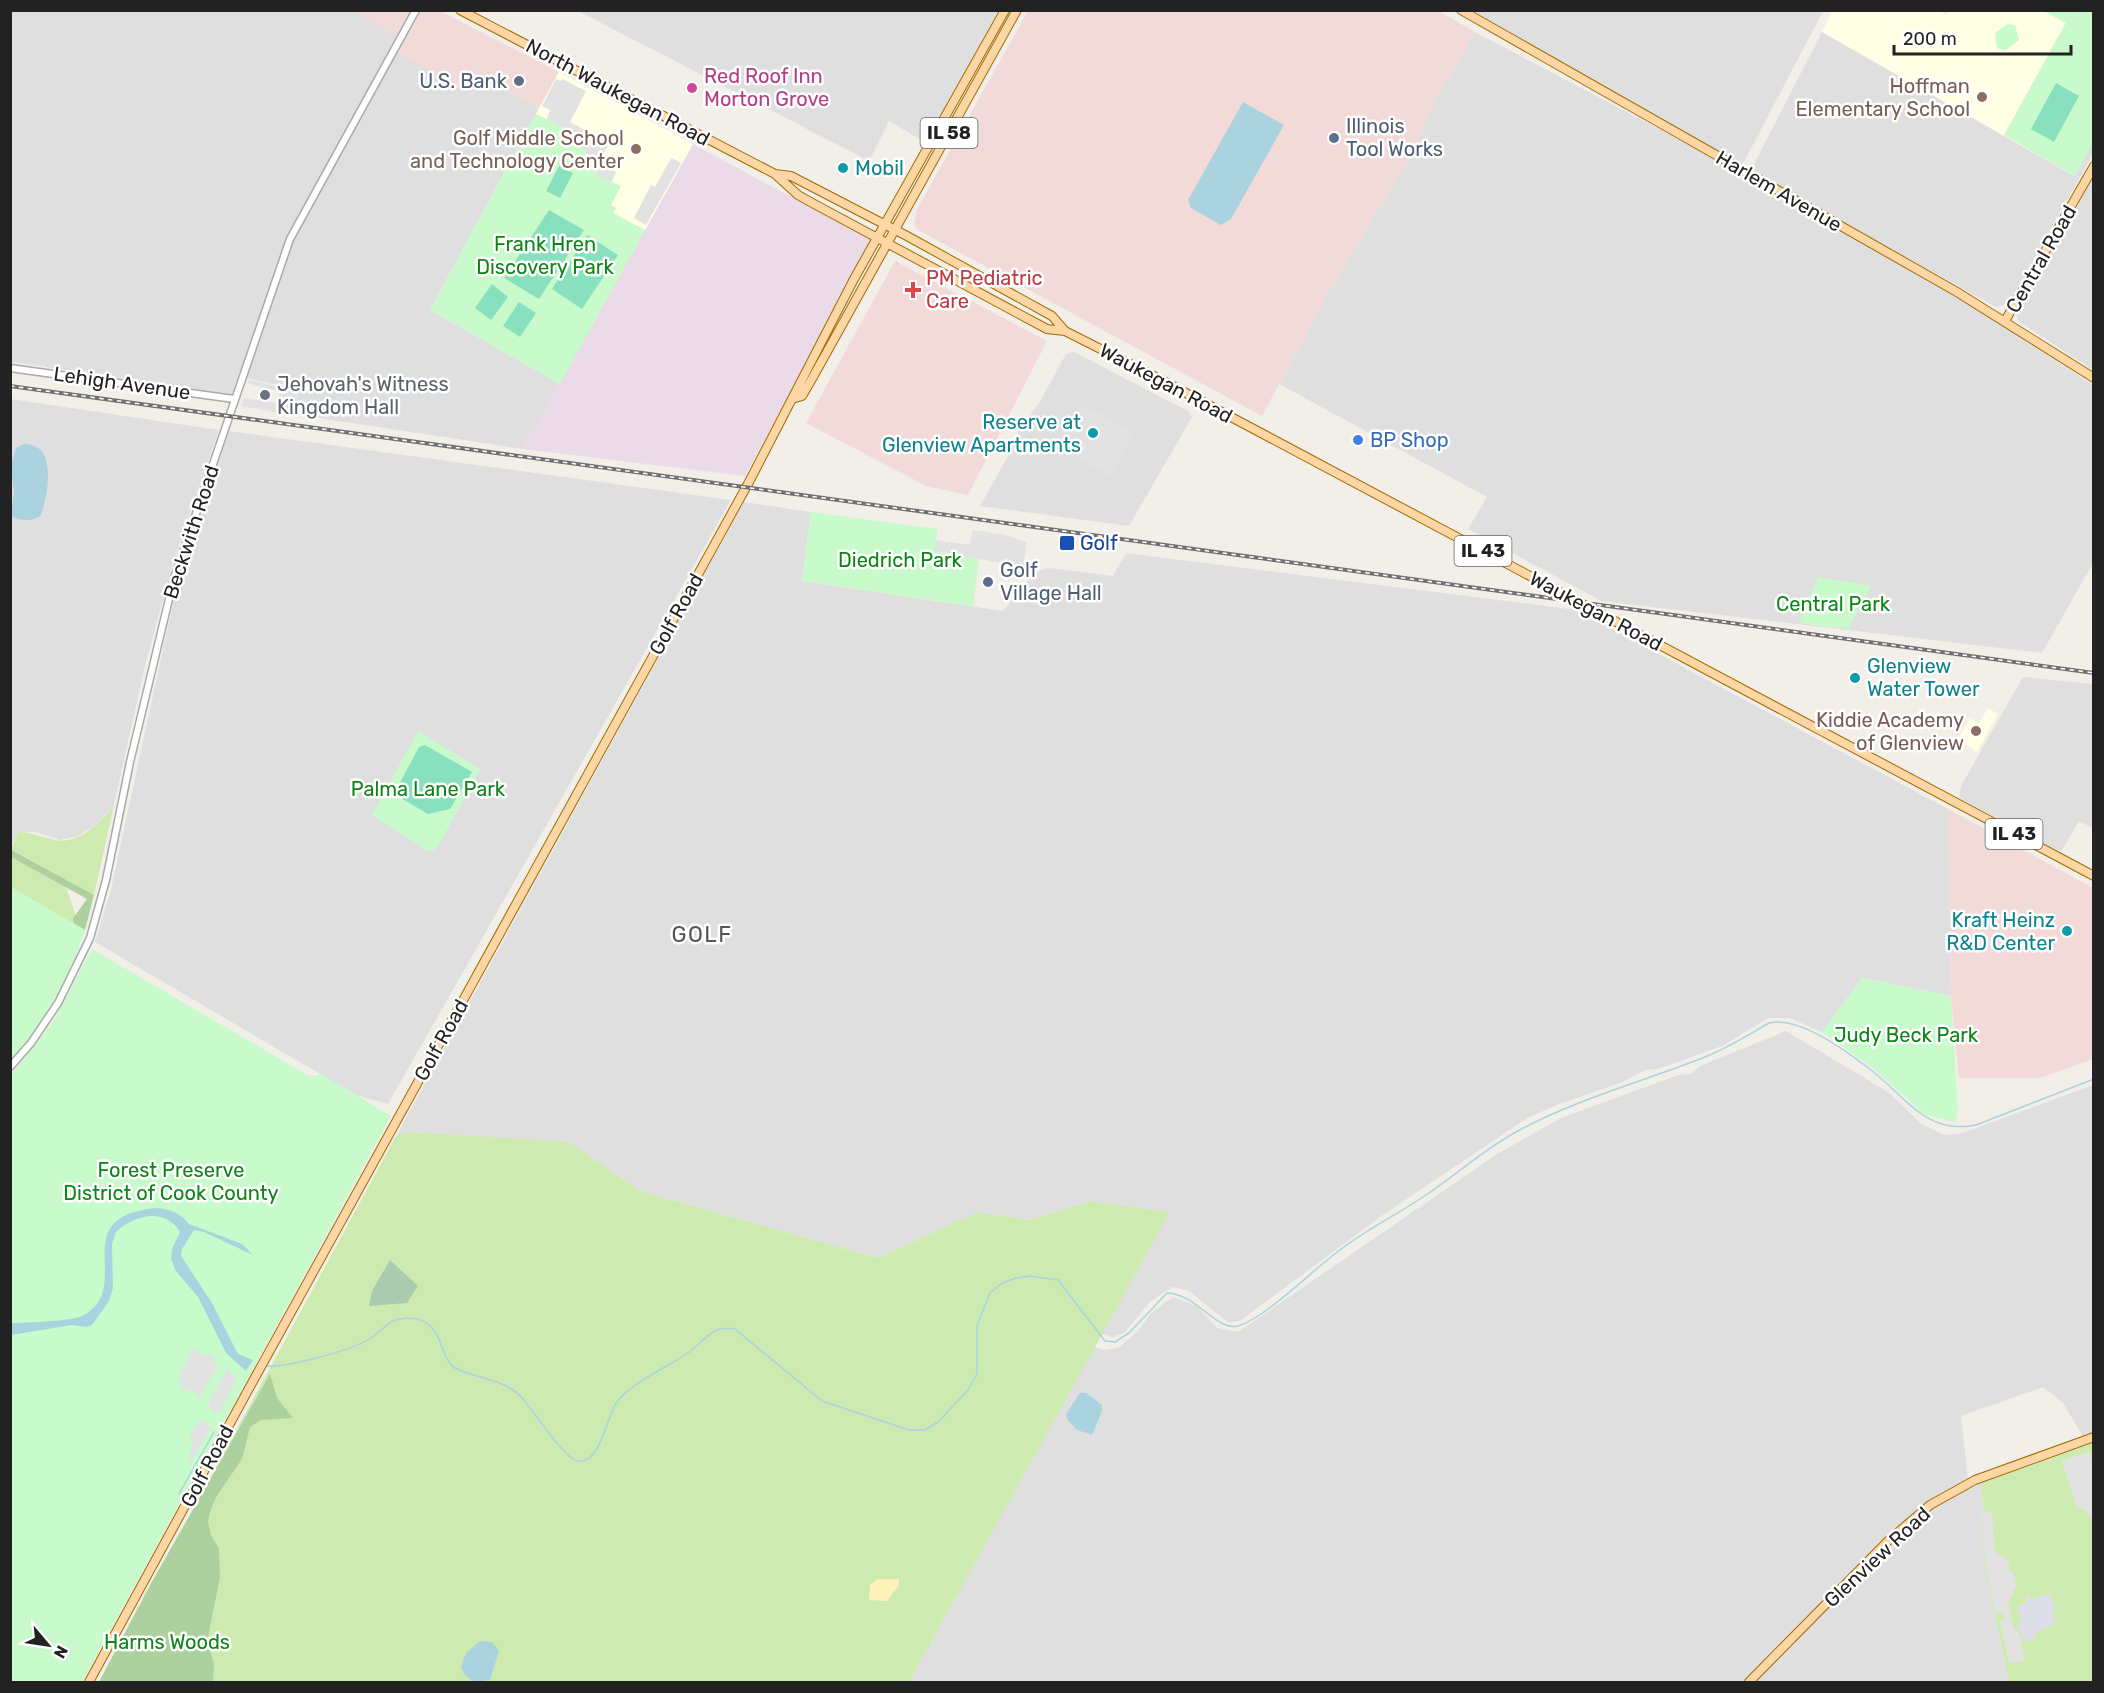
<svg xmlns="http://www.w3.org/2000/svg" width="2104" height="1693" font-family="Rubik,sans-serif">
<style>
.residential{fill:#e0dfdf}
.commercial{fill:#f2dad9}
.industrial{fill:#ebdbe8}
.education{fill:#ffffe5}
.grass{fill:#cdebb0}
.forest{fill:#add19e}
.sand{fill:#fff1ba}
.cemetery{fill:#aacbaf}
.park{fill:#c8facc}
.pitch{fill:#88e0be}
.parking{fill:#e2e2e2}
.plaza{fill:#dddde8}
.water{fill:#aad3df}
.lines{fill:none;stroke-linecap:round;stroke-linejoin:round}
.stream{stroke:#aad3df;stroke-width:1.5}
.minor-casing{stroke:#a9a9a9;stroke-width:9}
.major-casing{stroke:#a06b00;stroke-width:10}
.minor{stroke:#fff;stroke-width:6}
.major{stroke:#fcd6a4;stroke-width:8}
.rail-casing{stroke:#707070;stroke-width:4}
.rail{stroke:#fff;stroke-width:1.5;stroke-dasharray:4.5;stroke-linecap:butt}
.service-dot{fill:#5c6f8a;stroke:#fff;stroke-width:2}
.hotel-dot{fill:#d1479c;stroke:#fff;stroke-width:2}
.education-dot{fill:#8d6e63;stroke:#fff;stroke-width:2}
.culture-dot{fill:#0f9aa8;stroke:#fff;stroke-width:2}
.health-dot{fill:#e0444e;stroke:#fff;stroke-width:2}
.worship-dot{fill:#6b7280;stroke:#fff;stroke-width:2}
.shop-dot{fill:#3f7fe0;stroke:#fff;stroke-width:2}
.transit-dot{fill:#1a4fb4;stroke:#fff;stroke-width:2}
.labels{text-anchor:middle;dominant-baseline:central;stroke-width:5;stroke-linejoin:round;paint-order:stroke}
.shield{fill:#fff;stroke:#646464;stroke-width:1.5}
.shield-label{font-size:18px;font-weight:bold;fill:#222}
.hotel-label{font-size:20px;fill:#b23c85;stroke:#fff;text-anchor:start}
.service-label{font-size:20px;fill:#4e5e75;stroke:#fff;text-anchor:start}
.education-label{font-size:20px;fill:#785e54;stroke:#fff;text-anchor:end}
.street-label{font-size:20px;fill:#222;stroke:#fff}
.culture-label{font-size:20px;fill:#0d838f;stroke:#fff;text-anchor:start}
.park-label{font-size:20px;fill:#0c8416;stroke:#fff}
.health-label{font-size:20px;fill:#be3a42;stroke:#fff;text-anchor:start}
.worship-label{font-size:20px;fill:#5b616d;stroke:#fff;text-anchor:start}
.shop-label{font-size:20px;fill:#366cbe;stroke:#fff;text-anchor:start}
.transit-label{font-size:20px;fill:#164399;stroke:#fff;text-anchor:start}
.quarter-label{font-size:22px;letter-spacing:1.5px;fill:#555;stroke:#fff}
</style>
<rect width="100%" height="100%" fill="#f2efe9"/>
<path class="residential" d="M11,11H353L400,36L472,94L481,78L539,108L430,310L560,384L523,449L292,414L299,390L238,376L232,394L11,362Z
M578,11H998L926,143L889,121L869,161Z
M1470,11H1823L1744,162L1739,163Z
M1475,32L1693,147L1949,292L2093,385V563L2042,653L1601,601L1468,529L1487,497L1279,384L1334,282L1410,156L1436,99Z
M1822,32L2074,176L2093,143V154L2009,303L1996,307L1755,173L1754,164Z
M2093,176V370L2018,321L2016,310Z
M1074,352L1188,411L1192,417L1129,526L980,506L1008,456L1021,426L1038,405L1066,354Z
M11,399L219,430L172,566L145,666L114,805L96,825L78,836L60,840L36,832H18L11,846Z
M229,431L731,500L388,1104L356,1095L95,942L111,889L175,594Z
M744,502L811,512L802,581L1003,611L1027,581L1041,570L1049,568L1113,576L1126,553L1577,610L1948,809L1951,996L1862,978L1822,1032L1790,1018H1768L1722,1046L1658,1069L1645,1070L1623,1082L1559,1104L1527,1118L1380,1217L1241,1320L1229,1323L1189,1291L1172,1287L1150,1302L1124,1333L1112,1337L1102,1334L1169,1212L1091,1201L1030,1220L977,1212L878,1258L640,1191L569,1143L412,1132L395,1138Z
M2023,677L2093,684V828L2079,821L2061,852L1959,798L1961,786Z
M1786,1031L1888,1092L1922,1124L1945,1135L1963,1133L2093,1085V1434L2084,1438L2063,1403L2043,1387L1961,1416L1968,1479L1936,1496L1900,1524L1745,1682H909L1094,1347L1104,1350L1118,1348L1137,1332L1151,1313L1173,1297L1197,1306L1217,1328L1238,1332L1497,1154L1561,1118L1678,1075L1690,1074L1702,1065Z
M1982,1483L1984,1564L2009,1682H1755L1896,1538L1924,1513L1941,1501Z"/>
<path class="commercial" d="M1437,10L1475,32L1436,99L1410,156L1334,282L1262,416L918,230L914,225L917,209L1028,11Z
M353,11H440L559,72L539,108L481,78L472,94L392,50L399,36Z
M895,261L1047,341L968,495L926,486L806,423Z
M1948,809L2093,888V1059L2040,1078H1959L1951,996Z"/>
<path class="industrial" d="M693,144L871,240L745,476L523,449Z"/>
<path class="education" d="M1833,10H1938L1946,15L1949,10L2044,11L2066,22L2004,135L2075,176L1822,32Z
M559,72L693,144L645,230L613,213L597,175L567,129L536,114Z
M1988,708L1998,714L1977,752L1958,739L1970,718L1979,723Z"/>
<path class="grass" d="M114,805L94,895L11,849L18,832C32,832 41,837 55,840C79,845 101,822 114,805Z
M11,857L66,887L75,913L74,924L85,930L73,962L11,902Z
M412,1132L569,1142L640,1191L878,1258L977,1212L1030,1220L1091,1201L1170,1212L909,1682H105L199,1507L196,1504L395,1138L399,1134Z
M2093,1443V1682H2009L1984,1564L1982,1483Z"/>
<path class="forest" d="M10,849L94,895L85,930L74,924L73,918L87,899L11,857Z
M270,1374L277,1398L293,1418L261,1420L250,1427L242,1459L216,1497L211,1509L208,1521L211,1535L219,1549L220,1577L207,1642L214,1663L213,1682H99L150,1585Z"/>
<path class="sand" d="M877,1579H899V1585L887,1601L869,1600L870,1585Z"/>
<path class="cemetery" d="M390,1260L418,1286L407,1303L369,1306L372,1291Z"/>
<path class="park" d="M2044,11H2093V143L2075,176L2004,135L2066,23Z
M2008,24L2015,25L2019,40L2005,51L1997,48L1995,33Z
M536,114L567,129L586,153L597,175L621,186L611,205L616,208L613,213L645,230L560,384L430,310Z
M811,512L938,529L934,551L979,559L973,606L802,581Z
M1818,577L1871,586L1848,629L1799,623Z
M418,731L480,769L440,843L434,850L428,851L372,815Z
M11,887L85,930C69,977 44,1023 11,1060Z
M92,949L309,1076L321,1074L391,1116L82,1682H11V1075L53,1022Z
M1862,978L1951,996L1958,1111L1955,1122L1926,1115L1871,1067L1822,1032Z"/>
<path class="pitch" d="M2056,83L2079,96L2054,142L2031,129Z
M559,166L573,173L560,198L546,191Z
M549,210L584,230L539,299L504,278Z
M587,235L618,255L582,309L552,289Z
M492,284L508,297L491,320L475,308Z
M519,302L536,313L520,337L503,326Z
M425,745L472,772L450,809L428,814L394,794L419,747Z"/>
<path class="parking" d="M556,79L561,81L562,79L586,91L570,122L609,143L599,163L616,172L612,182L597,175L586,153L567,129L547,119L550,110L542,106Z
M671,158L681,163L646,225L634,218L651,185L655,187Z
M249,380L298,391L291,415L241,406L244,398L275,403L280,400L278,391L247,383Z
M1085,406L1130,430L1128,435L1132,437L1111,476L1059,448L1079,409L1082,410Z
M973,530L1005,535L1027,542L1023,567L934,551L936,540L970,545Z
M193,1349L206,1356L215,1355L213,1360L217,1367L198,1400L195,1392L180,1388L182,1384L179,1376Z
M228,1368L236,1381L220,1411H212L208,1404Z
M198,1421L206,1422L210,1429L191,1462L189,1454L193,1448L189,1438Z
M2089,1452L2093,1465V1521L2085,1510L2077,1507L2062,1461Z
M1983,1512H1992L1994,1544L1997,1553L2010,1562L2007,1569L2013,1572L2017,1585L2008,1603L2014,1630H2017L2021,1640L2025,1661L2009,1663L2000,1621L2005,1619L2004,1613L1996,1614L1985,1562Z"/>
<path class="plaza" d="M2049,1593L2055,1608L2051,1616L2056,1619L2053,1624L2036,1633L2034,1639L2024,1642L2017,1622L2022,1620L2018,1609L2020,1605L2027,1602L2025,1597L2029,1596L2031,1600Z"/>
<path class="water" d="M1243,102L1284,125L1231,219L1221,225L1191,208L1188,200Z
M24,444C58,443 48,494 41,515C34,522 19,521 11,516L14,492L11,467L16,448Z
M156,1208C169,1209 181,1213 189,1224L242,1244L253,1255L204,1232L194,1230L182,1249L181,1256L212,1303L238,1354L253,1360L246,1371L226,1353L198,1297L176,1271L171,1259L172,1249L180,1232C165,1207 134,1215 116,1232L112,1244L113,1288L109,1301L92,1325L86,1327L72,1325L11,1335V1323C24,1323 75,1321 84,1315C135,1286 64,1217 156,1208Z
M1080,1393H1086L1102,1405V1411L1092,1435L1077,1430L1067,1419L1066,1414Z
M480,1641L492,1642L499,1651L490,1680L474,1682L465,1675L461,1667L466,1653Z"/>
<g class="lines">
<path class="stream" d="M265,1366C285,1368 354,1350 371,1338C378,1334 385,1325 393,1321C402,1317 419,1317 428,1324C443,1336 440,1354 453,1367C475,1379 505,1378 522,1398C534,1411 564,1459 578,1461C600,1464 606,1420 615,1405C627,1384 669,1367 689,1352C699,1345 706,1335 717,1330C723,1328 729,1328 735,1329L822,1401L909,1430H925L938,1422L968,1390L977,1374V1325L990,1293L1002,1283L1016,1278L1030,1276L1058,1280L1105,1341L1115,1342L1129,1333L1167,1293C1197,1294 1217,1332 1238,1326C1265,1318 1312,1271 1336,1253C1363,1231 1395,1216 1423,1197C1455,1176 1483,1150 1516,1132C1576,1099 1642,1082 1705,1057C1728,1048 1748,1035 1769,1023C1799,1015 1848,1052 1871,1070C1906,1097 1926,1135 1976,1125L2094,1079
M179,1494L214,1432"/>
<g class="minor-casing">
<path id="minor" d="M10,368L234,399
M10,1067L31,1043L58,1003L90,938L106,880L130,762L174,578L290,239L416,10"/>
</g>
<g class="major-casing">
<path id="major" d="M460,10L775,174L798,195L816,205L1047,329L1065,331L1154,376L2094,876
M1461,10L1957,292L2094,378
M775,174L791,176L907,236L1052,316L1065,331
M2005,321L2094,166
M795,398L802,396L813,377L1017,10
M89,1682L258,1372L749,482L854,279L1005,10
M1749,1682L1888,1541L1930,1505L1975,1480L2094,1437"/>
</g>
<use href="#minor" class="minor"/>
<use href="#major" class="major"/>
<g class="rail-casing">
<path id="rail" d="M10,386L2094,673"/>
</g>
<use href="#rail" class="rail"/>
</g>
<g class="service-dot">
<circle cx="519" cy="81" r="6"/>
<circle cx="1334" cy="138" r="6"/>
<circle cx="988" cy="582" r="6"/>
</g>
<circle class="hotel-dot" cx="692" cy="88" r="6"/>
<g class="education-dot">
<circle cx="1982" cy="97" r="6"/>
<circle cx="636" cy="149" r="6"/>
<circle cx="1976" cy="731" r="6"/>
</g>
<g class="culture-dot">
<circle cx="843" cy="168" r="6"/>
<circle cx="1093" cy="433" r="6"/>
<circle cx="1855" cy="678" r="6"/>
<circle cx="2067" cy="931" r="6"/>
</g>
<path class="health-dot" d="M910 281h6v6h6v6h-6v6h-6v-6h-6v-6h6z"/>
<circle class="worship-dot" cx="265" cy="395" r="6"/>
<circle class="shop-dot" cx="1358" cy="440" r="6"/>
<rect class="transit-dot" x="1059" y="535" width="16" height="16" rx="3"/>
<g class="labels">
<g class="shield">
<rect x="920.5" y="118" width="57" height="30" rx="4.5"/>
<rect x="1454.5" y="536" width="57" height="30" rx="4.5"/>
<rect x="1985.5" y="819" width="57" height="30" rx="4.5"/>
</g>
<g class="shield-label">
<text x="949" y="133">IL 58</text>
<text x="1483" y="551">IL 43</text>
<text x="2014" y="834">IL 43</text>
</g>
<g class="hotel-label">
<text x="704" y="76">Red Roof Inn<tspan x="704" dy="23">Morton Grove</tspan></text>
</g>
<g class="service-label">
<text x="507" y="81" text-anchor="end">U.S. Bank</text>
<text x="1346" y="126">Illinois<tspan x="1346" dy="23">Tool Works</tspan></text>
<text x="1000" y="570">Golf<tspan x="1000" dy="23">Village Hall</tspan></text>
</g>
<g class="education-label">
<text x="1970" y="86">Hoffman<tspan x="1970" dy="23">Elementary School</tspan></text>
<text x="624" y="138">Golf Middle School<tspan x="624" dy="23">and Technology Center</tspan></text>
<text x="1964" y="720">Kiddie Academy<tspan x="1964" dy="23">of Glenview</tspan></text>
</g>
<g class="street-label">
<text transform="translate(618 92) rotate(28)">North Waukegan Road</text>
<text transform="translate(1779 191) rotate(30)">Harlem Avenue</text>
<text transform="translate(2041 259) rotate(-60)">Central Road</text>
<text transform="translate(122 383) rotate(8)">Lehigh Avenue</text>
<text transform="translate(1166 383) rotate(28)">Waukegan Road</text>
<text transform="translate(191 532) rotate(-72)">Beckwith Road</text>
<text transform="translate(1596 611) rotate(28)">Waukegan Road</text>
<text transform="translate(676 614) rotate(-61)">Golf Road</text>
<text transform="translate(441 1040) rotate(-61)">Golf Road</text>
<text transform="translate(207 1466) rotate(-62)">Golf Road</text>
<text transform="translate(1877 1557) rotate(-43)">Glenview Road</text>
</g>
<g class="culture-label">
<text x="855" y="168">Mobil</text>
<text x="1081" y="422" text-anchor="end">Reserve at<tspan x="1081" dy="23">Glenview Apartments</tspan></text>
<text x="1867" y="666">Glenview<tspan x="1867" dy="23">Water Tower</tspan></text>
<text x="2055" y="920" text-anchor="end">Kraft Heinz<tspan x="2055" dy="23">R&amp;D Center</tspan></text>
</g>
<g class="park-label">
<text x="545" y="244">Frank Hren<tspan x="545" dy="23">Discovery Park</tspan></text>
<text x="900" y="560">Diedrich Park</text>
<text x="1833" y="604">Central Park</text>
<text x="428" y="789">Palma Lane Park</text>
<text x="1906" y="1035">Judy Beck Park</text>
<text x="171" y="1170">Forest Preserve<tspan x="171" dy="23">District of Cook County</tspan></text>
<text x="167" y="1642">Harms Woods</text>
</g>
<g class="health-label">
<text x="926" y="278">PM Pediatric<tspan x="926" dy="23">Care</tspan></text>
</g>
<g class="worship-label">
<text x="277" y="384">Jehovah's Witness<tspan x="277" dy="23">Kingdom Hall</tspan></text>
</g>
<g class="shop-label">
<text x="1370" y="440">BP Shop</text>
</g>
<g class="transit-label">
<text x="1080" y="543">Golf</text>
</g>
<g class="quarter-label">
<text x="702" y="934">GOLF</text>
</g>
</g>
<rect width="2104" height="1693" fill="none" stroke="#222222" stroke-width="24"/>
<g transform="translate(48 1645) rotate(119)" stroke="#ffffff" stroke-width="4.5" paint-order="stroke">
<path d="M0-4.5L10 22L0 15L-10 22Z" fill="#222222"/>
<text y="-9" font-size="16" font-weight="bold" text-anchor="middle" fill="#222222">N</text>
</g>
<path d="M1894 45v9h177v-9" fill="none" stroke="#222222" stroke-width="3"/>
<text x="1903" y="45" font-size="18" fill="#222222" stroke="#ffffff" stroke-width="4.5" paint-order="stroke">200 m</text>
</svg>
